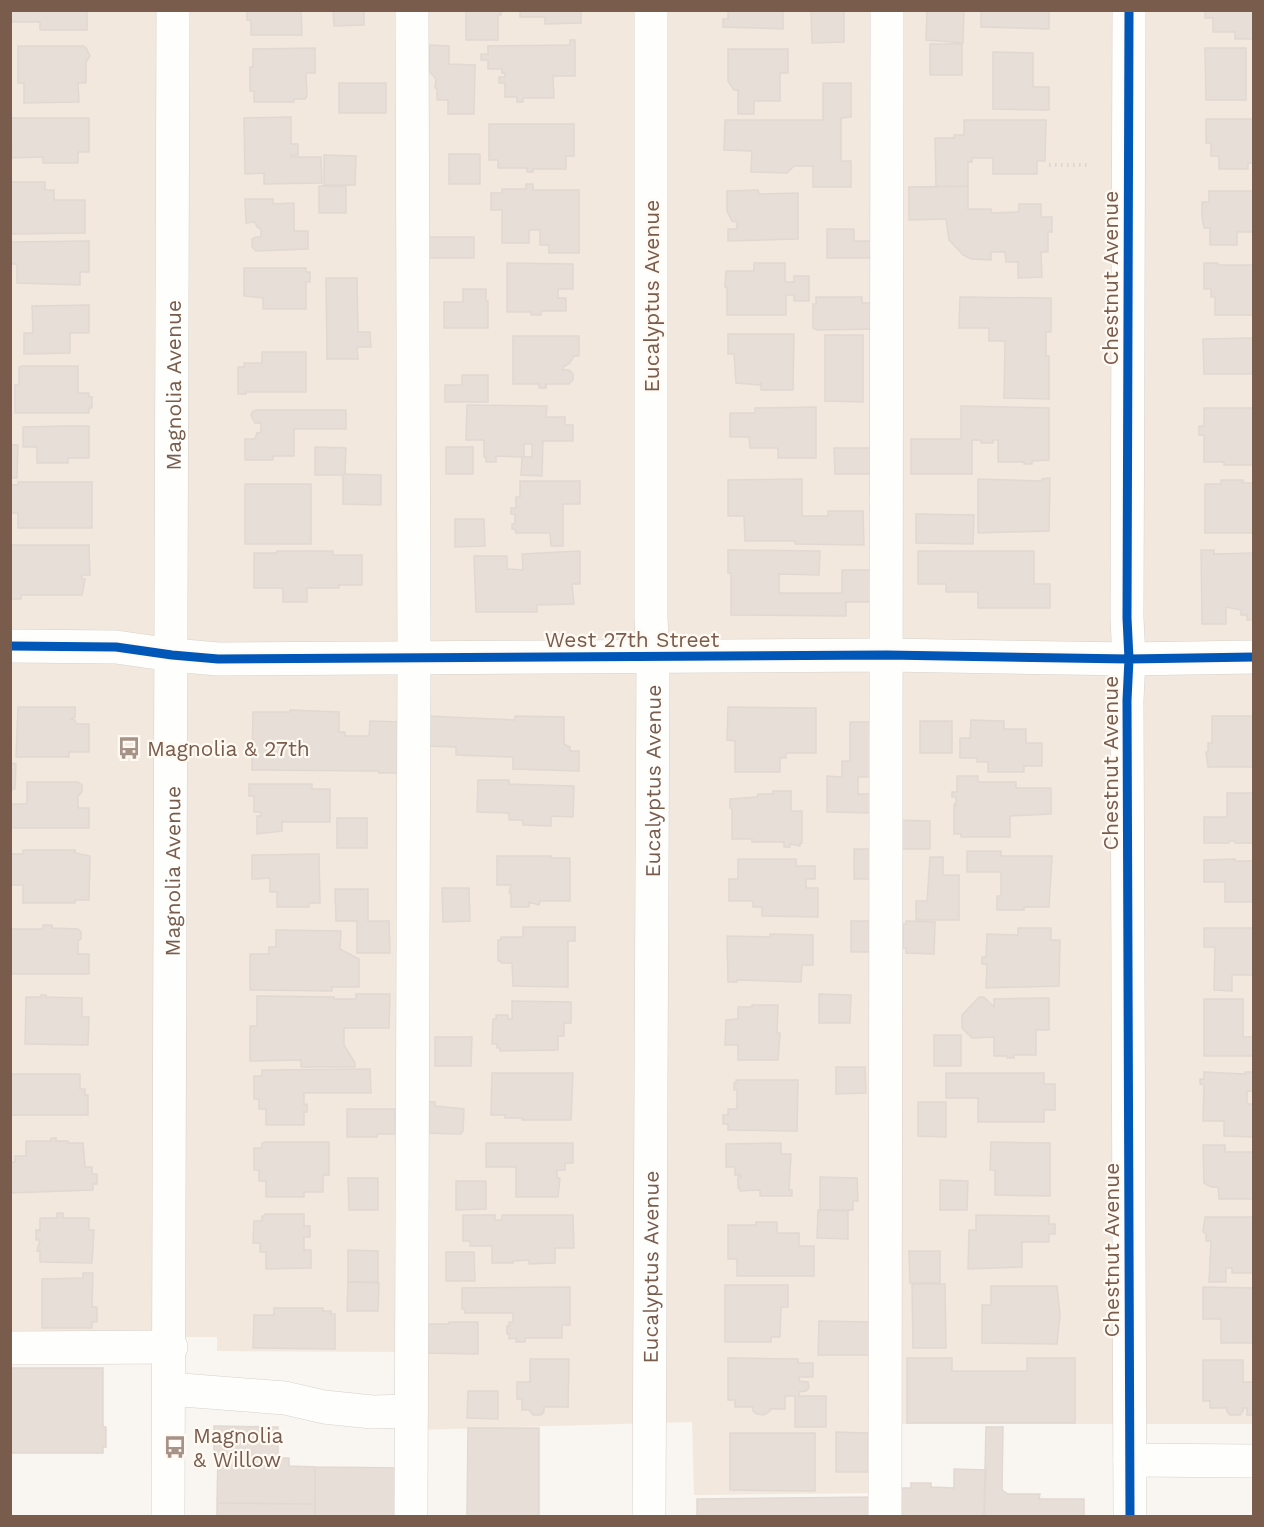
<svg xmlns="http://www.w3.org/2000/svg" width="1264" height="1527" font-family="'Work Sans',sans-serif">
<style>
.residential{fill:#f2e8de}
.building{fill:#e6ded7;stroke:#e2d8d2;stroke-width:1.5;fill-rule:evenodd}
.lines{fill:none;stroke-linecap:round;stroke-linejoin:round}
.minor-casing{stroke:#d7d1cb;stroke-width:34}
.path{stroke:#dcd5d0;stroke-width:4;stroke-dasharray:1.5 4.5;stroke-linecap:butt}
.minor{stroke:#fefefd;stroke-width:33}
.cycleway-casing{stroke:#fffaf3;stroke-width:13}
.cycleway{stroke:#0057b8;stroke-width:9}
.labels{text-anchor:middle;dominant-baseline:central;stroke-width:4.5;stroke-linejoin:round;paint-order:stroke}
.street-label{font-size:21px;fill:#7a5c4d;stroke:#fffaf3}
.poi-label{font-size:21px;fill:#7a5c4d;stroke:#fffaf3;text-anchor:start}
</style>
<rect width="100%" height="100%" fill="#f9f5f0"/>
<path class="residential" d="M10,11H1253V1424H881L877,1493L694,1495L692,1422L417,1430V1352L217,1351V1337H11Z"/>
<path class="building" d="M10,10H87V30H40V22H10Z
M247,10H301L302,35H251V20H247Z
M333,10H364V25L334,26Z
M466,10H501V15H498V40H466Z
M520,10H581V23L545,24V17H520Z
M783,10V29L723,27V19H728V11L724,10Z
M811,10H844V42L812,43Z
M964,10L963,43L926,40L927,11Z
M981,10H1049V29L981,27Z
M1205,10H1254V39H1235V32H1213V18H1205Z
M570,40H575V76H553L554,98H523V102H517V97H505V83H499V77H505V73H502V69H488V60H481V54H488V46L570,45Z
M930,44H962V75H930Z
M430,45L449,46V64L475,65L474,114H448V100H437V88H435L436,79L429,71Z
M18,46H83L86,48L90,56L86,62V83H78L79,102L24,103V83H18Z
M315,48V73H306L307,96L305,99H294V102H254V91H250V67H253V49Z
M1205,48H1246V100H1206Z
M728,49H788V73H780V101H754V114H738V90H734L728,81Z
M993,52L1033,53V87H1049V110L993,109Z
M339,83H386V113H339Z
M823,83H851V117L841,118V161H851V187H813V166H794L787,173L751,172L752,151L724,150L725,120H823Z
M291,117V144H298V155H291V157H321L322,183L264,184V173L245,174L244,118Z
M10,118H89V152H78V163H43V157L12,158Z
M1206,119H1254V163H1248V169H1219V156H1211V143H1206Z
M964,120H1046L1045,161H1037V174H993V158H972V162H968V186L936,187L935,138H954V135H964Z
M489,124H574V156H566V169H533V172H527V168H498V160H489Z
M449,154H480V184H449Z
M324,155L356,156L355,185H324Z
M10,182H45V190H54V200H85V233L10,234Z
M526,184H533V190H579V253H549V245H540V230H529V243H502V210H491V193H502V189H526Z
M319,186H346V213H319Z
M968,186V209H991V213L1019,212V204H1041V217H1052V232H1048V252H1041L1042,277L1018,278V262H1006L1005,252H991V260L971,259L963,255L949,240L946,219L909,220V187Z
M758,190L759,194L798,193V239L728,241V229H737V222L732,221L727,211V191Z
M1209,191H1254V232H1237V245H1210V228H1204L1202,216V202H1209Z
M245,199H273V204L294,203V231H308V249L256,251L252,247V239L256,237H261V229L257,227L255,222L246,223Z
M827,229H854V241H883V258H827Z
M426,237H474V258H426Z
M89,241V272H80V285L17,283V264H10V242Z
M507,263L573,264V289H558V298H566V311H541V315H531V312H507Z
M754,263H785V282H794V276H809V301H794V295H786V315H727V287H725L726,271H754Z
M1204,263H1218V265H1254V315H1215V297H1211V289H1204Z
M244,268H306V272H310V282H306V309H263V298L244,296Z
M326,278H357L358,332H370L371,347H357L358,359H327Z
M463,289H486V301H488V328H444V302H463Z
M816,297H862V303H881V329L817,330L813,328V304H816Z
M960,297L1051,298V332H1046V356H1049V399L1004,398L1005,341H989V328H959Z
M89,305V333H70V353L24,354V333H33L32,306Z
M728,334H794L793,390H761V382L760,385L736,383L734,354H728Z
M825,335H863V402L825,401Z
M513,336H579V356H574L569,364L563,367V370H569L573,374V380L569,384H546V388H539V384H513Z
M1254,338V374H1204L1203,339Z
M262,352H306V392H246V394H238V367H244V363H262Z
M23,366H78V393H89V397H92V408H89V413H15V385H19V367Z
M462,375H488V402H445V385H462Z
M467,405L547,406L546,417H565V425H573V441H543L542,476L521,475L522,457L496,456V462H486V457H484V440H466ZM524,444H532V457H524Z
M961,406L1049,408V460L1032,461V464H1024V462H998V440H993V443H981V440H972V474H911V439H961Z
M816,407V458H778V448H750L749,437H730V413H755V408Z
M1204,408H1254V465H1224V462H1204V435H1199V426H1204Z
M256,410H346V429H294V456H273V460H245V439H255L257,433L261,432V423H255L251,416L252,412Z
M67,426H89V458H68V463H37V447H23V427Z
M11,445H18L17,478H10Z
M315,447L346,448L345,474L381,475V505L343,504V475H315Z
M446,447H473V474H446Z
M834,448H881V474H835Z
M1050,478L1049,531L978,533V479L1042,481V479Z
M802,479V516H828V511H863L864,545L795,544V541H745L744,516H728V480Z
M1221,480H1243V483H1254V533H1205V484H1221Z
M520,481H580V504H563V546H551L550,533H516L515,529H512V524H515V514H511V508H516V497H520Z
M18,482H92V528H18V513H11L10,508V485H18Z
M245,484H311V544H245Z
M916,514L974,515L973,544L916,543Z
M455,519H484L485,546L455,547Z
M10,545H89L90,575H82V579H85L82,595H21V599H10Z
M728,550L820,551L819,575L779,574V593H842V570H873L875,602H846V616L731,615V573H728Z
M1201,550H1214V554L1254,553V620H1247V615H1241V610L1226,607V624H1202Z
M277,551H333V555H362V585H339V588H307V602H283V588H254V553H277Z
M580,551V584H572L574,604L537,605V612H476L474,556H507V569L523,570L522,554Z
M918,551H1034V584H1050V608H978V592H946V584H918Z
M18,707H75V717L71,719L75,720L76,724H89V752H69V757H16Z
M728,707L816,708V753H786V758H780V772H735V741L727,740Z
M290,710L339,712V732H345V736H369L370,721L402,722L401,773H379V771L252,770L253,712H290Z
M426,716L515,720V716L564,717V744L570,747V751H579V771L513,769V757L456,755V747L425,746Z
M1212,716H1254V767H1208L1206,752H1208V743H1212Z
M971,720L1004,721V729H1026V743H1042V766H1024V772H988V762H977V758H960V738H970Z
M920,721H952V753H920Z
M850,722H879L878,777H858V794H871V813L827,812V776L842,777V761H850Z
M10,763L16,764L15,789H12V791Z
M957,776H978V782H1016V788H1051V814L1010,816V837H961V834H954V804L956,805V797H952V792H957Z
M478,780H509V784L574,786L573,817L551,816V826L523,825V820H509V813L477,812Z
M27,782H78L82,785V792L78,796V808H89V828H10V804H27Z
M249,784H312V789H330V822H282V831L257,834V816H261V812H254V796H249Z
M773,791H791V811H802V843H800V846L790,844V847H784V842H752V839H732V808H730V799L757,797L758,794H773Z
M1227,793H1254V842L1252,843H1235V841H1229V843H1204V817H1227Z
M337,818H367V848H337Z
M895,820L930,821V849H895Z
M854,849H881V879H854Z
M23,850H75V853L90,856L89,900H75V903H23V885H10V854H23Z
M967,851H1001V856H1052L1049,907H1024V910H997V896H1001V872H967Z
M319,854L320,903H309V907H277V892H270V878L252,879V855Z
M497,856H551V858H570V901H540L539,905L529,902V907H511V893H509L511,885H497Z
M930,857H943V875H959V920H916V901H927Z
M738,859H796V866H815V879H806V888H818V917L762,916V907H753V901H729V879H738Z
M1235,859V861H1254V902H1225V882H1204V860Z
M442,888H469L470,921L443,922Z
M335,889H368V921H389L390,953H357V921H336Z
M851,921H882L881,952H851Z
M906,921L935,922L934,954L906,953V948H903V924H906Z
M43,925H52V928L78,929L81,932V939L78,941V954H89V974H10V929H43Z
M523,927H575V941H568V987L513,986L512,963H501V961H498V940H501V937H523Z
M1018,928H1051V940H1060L1059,986L986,988L987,964H982V957H986L987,934L1018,935Z
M1204,928H1254V975H1232V991L1214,990L1215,947H1204Z
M276,930L341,931L340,949L359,959V987H332V991L250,990V954H269V947H276Z
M770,934L813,935V965H802L801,982L737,980V982H728L727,936L770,937Z
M356,994H390L389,1028H344V1045L355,1063V1067H301V1060L250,1061V1026H257V996L334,997V999H356Z
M819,994L851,995L850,1023H819Z
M41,995H46V997L82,998V1017H89L88,1045L25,1044L26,997H41Z
M979,997H984L994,1007V999L1049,998V1030H1036V1055H1014V1058H1007V1056H994V1037L972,1038L962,1028V1015Z
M1204,999H1243V1037H1254V1056H1204Z
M512,1001L571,1002V1023H564V1036H558V1050L500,1051V1048H497V1044H492L493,1019H496V1015H508V1019H512Z
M752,1005H778L777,1033H780L778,1060H738V1045H725L726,1020L738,1019V1007H752Z
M934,1035H961V1066H934Z
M435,1037H472L471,1066H435Z
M836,1067H865L866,1093L836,1094Z
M370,1069L371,1093H304V1105L307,1104V1112H304V1125H266V1109H259V1099H254V1076H262V1070Z
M1204,1072L1245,1074V1072H1254V1091H1247V1104H1254V1137L1224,1136V1121H1203L1204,1085L1200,1084V1079H1204Z
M492,1073H573L571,1120H522V1118H505V1115H491Z
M946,1073H1044V1084H1055V1110H1044V1122H978V1098H946Z
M10,1074H80V1089H85V1095H88V1115H10Z
M736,1080H798L797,1131L728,1130V1124H723V1115H728V1109H737V1090H734V1083H736Z
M423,1102H435V1106L464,1109L463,1132H461V1134L420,1133Z
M918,1102H946V1137L918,1136Z
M347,1109H395V1134H377V1137H347Z
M51,1138H56V1141H68V1143H83L85,1167H92V1174H97V1184H93V1190L10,1193V1162H15V1156H26V1141H51Z
M266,1142H329V1175H323V1192H304V1197H266V1181H259V1170H254V1148H262V1143Z
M991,1142L1050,1143V1196L995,1195V1170H990Z
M486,1143H573V1163H565V1170H557V1178H560L558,1197H516V1167H486Z
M781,1143V1154H791L789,1190H792V1196H760V1190L740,1191V1188H738V1177H741V1175H735V1167H726V1144Z
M1203,1145H1225V1152H1254V1199H1219L1218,1187H1211L1204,1183Z
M820,1177L857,1178L858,1201H853V1210H820Z
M348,1178H378V1210H349Z
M940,1180L968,1181L967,1210H940Z
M456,1181H486V1209L456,1210Z
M818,1210L848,1211V1239L817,1238Z
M57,1213H63V1218H89V1230H94L92,1263L40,1262V1251H37L40,1240H36V1230H40V1218H57Z
M265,1214H304V1226H310V1237H304V1250H311V1268L266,1269V1252H260V1243H253L254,1221H262V1216H265Z
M463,1215H495V1220H502V1215H573L574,1248H555V1263L529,1264V1260L513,1261V1263H492V1246H470V1241H463Z
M976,1215L1049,1216V1224H1055V1234H1049V1242H1022V1267L968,1269L969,1230H976Z
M1205,1217H1254V1273H1232V1268H1226V1282H1209L1211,1241H1206V1234L1203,1232Z
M756,1222H777V1233H799V1246H814V1276H737V1259H728V1225H756Z
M348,1250L378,1251V1282H348Z
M909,1251H940V1283H910Z
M446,1252H474L475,1281H446Z
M83,1273H93L92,1307H97V1322H92V1328H42V1279L83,1278Z
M348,1282L379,1283L378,1311H347Z
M912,1284H945L946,1348H913Z
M725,1285H788V1307H781L780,1337H771V1342H725Z
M991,1286H1057L1060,1314L1057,1344L982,1343V1305H991Z
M570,1287V1325H562V1338H525V1342H516V1338L509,1339V1334H507V1326H509V1322H513V1313H465V1309H462V1288Z
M1203,1287L1254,1288V1343H1221V1319H1203Z
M274,1308H323V1311H331V1314H335V1349L253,1348L254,1315H274Z
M819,1321L870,1322L869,1355H818Z
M449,1322H478V1354L421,1353L424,1324H449Z
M728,1358L798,1359V1363H813V1377H799V1381L808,1382L809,1388L806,1391L799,1392V1396H826V1427H795V1396H785V1409H770V1411L764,1415L757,1414L753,1411V1407H735V1400H728Z
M907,1358H952V1371H1027V1358H1075V1423H907Z
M530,1359H569L568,1407H544V1412L541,1415H533L529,1410H522V1399H517V1382H530Z
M1203,1360H1243V1382H1254V1415H1247V1408H1243V1411L1240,1415H1230L1227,1412V1408H1210V1401H1203Z
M10,1368H103V1427H106V1447H103V1453H10Z
M468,1391H498V1419L467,1418Z
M214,1426L278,1427V1458H289V1466L315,1467V1504L217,1503L218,1456H214Z
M986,1427H1003L1002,1490L1008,1494H1040L1039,1499H1084V1516H984Z
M468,1428H539V1516H467Z
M836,1432L868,1433V1472H836Z
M730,1433H815V1491L730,1490Z
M315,1467L405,1468V1516H315Z
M954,1469L986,1470L984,1516H896V1488H911V1483H931V1487L954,1488Z
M874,1497L873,1516H697V1499Z
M217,1503L315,1504V1516H211H217Z"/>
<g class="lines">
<g class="minor-casing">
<g id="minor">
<path d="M1129,10L1127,618L1129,659L1127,700L1130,1516"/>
<path d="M10,646L116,647L172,655L218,659L887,655L1129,659L1254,657"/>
<path d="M10,1348L171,1347"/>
<path d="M169,1389L285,1398L324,1407L372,1412L411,1411"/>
<path d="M1130,1460L1254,1461"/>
<path id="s1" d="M168,1516C173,1015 173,513 173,10"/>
<path d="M411,1516L414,658L412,10"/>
<path id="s2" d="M649,1516L653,657L651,618V10"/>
<path d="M885,1516L887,10"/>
</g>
</g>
<path class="path" d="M1049,165H1088"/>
<use href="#minor" class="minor"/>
<g class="cycleway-casing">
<path id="cycleway" d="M1129,10L1127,618L1129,659L1127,700L1130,1516
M10,646L116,647L172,655L218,659L887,655L1129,659L1254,657"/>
</g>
<use href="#cycleway" class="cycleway"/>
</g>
<defs>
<g id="bus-bare" transform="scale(1.8)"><path d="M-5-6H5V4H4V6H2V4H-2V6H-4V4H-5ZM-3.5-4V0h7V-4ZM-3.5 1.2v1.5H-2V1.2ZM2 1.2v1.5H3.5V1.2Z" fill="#a69286" stroke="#fffaf3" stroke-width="2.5" paint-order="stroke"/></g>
</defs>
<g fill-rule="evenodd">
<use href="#bus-bare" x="129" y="748"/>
<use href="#bus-bare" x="175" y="1447"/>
</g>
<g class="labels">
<g class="street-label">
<text transform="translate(1110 278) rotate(-90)">Chestnut Avenue</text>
<text transform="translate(651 296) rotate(-90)">Eucalyptus Avenue</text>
<text stroke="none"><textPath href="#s1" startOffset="1131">Magnolia Avenue</textPath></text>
<text x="632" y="639">West 27th Street</text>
<text transform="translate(1110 763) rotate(-90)">Chestnut Avenue</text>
<text stroke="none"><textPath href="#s2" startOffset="735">Eucalyptus Avenue</textPath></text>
<text stroke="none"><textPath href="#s1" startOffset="645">Magnolia Avenue</textPath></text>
<text transform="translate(1111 1250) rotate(-90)">Chestnut Avenue</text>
<text stroke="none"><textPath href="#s2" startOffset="249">Eucalyptus Avenue</textPath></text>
</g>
<g class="poi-label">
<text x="147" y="748">Magnolia &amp; 27th</text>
<text x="193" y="1435">Magnolia<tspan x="193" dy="24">&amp; Willow</tspan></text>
</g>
</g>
<rect width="1264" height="1527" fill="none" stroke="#7a5c4d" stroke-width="24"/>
</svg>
